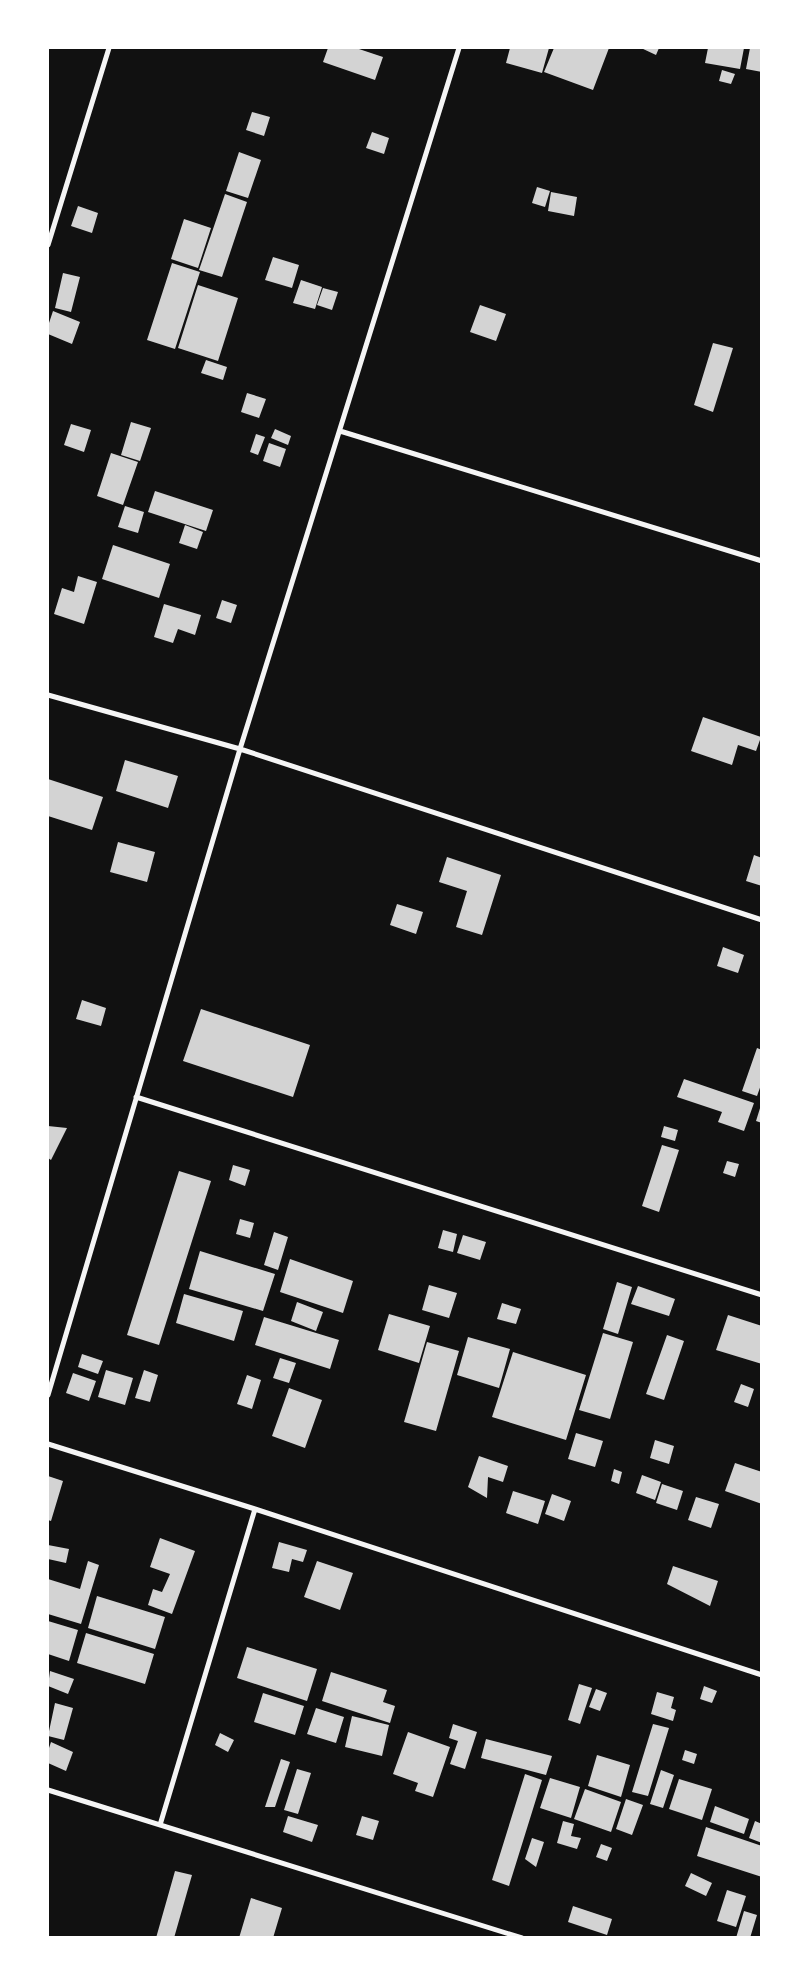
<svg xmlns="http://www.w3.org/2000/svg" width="809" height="1985" font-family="'Varela Round',sans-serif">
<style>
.building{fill:#d3d3d3}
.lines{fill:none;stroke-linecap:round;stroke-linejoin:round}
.minor{stroke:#f5f5f5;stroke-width:5}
</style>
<rect width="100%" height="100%" fill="#111"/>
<path class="building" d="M328,48H356L383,57L375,80L323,62Z
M510,48H549L542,73L506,63Z
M554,48H609L593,90L544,72Z
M641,48H659L656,55Z
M708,48H744L740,69L705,63Z
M750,48H762V72L746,69Z
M722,70L735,74L731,84L719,81Z
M252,112L270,117L264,136L246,130Z
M372,132L389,138L384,154L366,148Z
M239,152L261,160L248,198L226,191Z
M537,187L550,191L545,207L532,203Z
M551,192L577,197L574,216L548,211Z
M225,194L247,202L222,277L199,270Z
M78,206L98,213L92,233L71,226Z
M184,219L211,228L198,268L171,259Z
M273,257L299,265L292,288L265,280Z
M172,263L200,272L175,349L147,340Z
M63,273L80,277L71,312L55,308Z
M301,280L322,287L315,309L293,303Z
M198,285L238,298L218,361L178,348Z
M323,288L338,292L332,310L317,305Z
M480,305L506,314L496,341L470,332Z
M53,311L80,322L72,344L48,334V326Z
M713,343L733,348L713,412L694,405Z
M206,360L227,367L223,380L201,373Z
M247,393L266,399L259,418L241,412Z
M131,422L151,428L140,461L121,455Z
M71,424L91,430L84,452L64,445Z
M275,429L291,436L288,445L271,438Z
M256,434L265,437L258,455L250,452Z
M269,443L286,449L280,467L263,461Z
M111,453L138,462L123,505L97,496Z
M155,491L213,510L206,531L148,512Z
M125,506L144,512L138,533L118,527Z
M185,525L203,532L197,549L179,543Z
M113,545L170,564L159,598L102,579Z
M78,576L97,582L84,624L54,614L62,588L74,592Z
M222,600L237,605L231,623L216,618Z
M164,604L201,615L195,635L178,629L173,643L154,637Z
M703,717L761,737L756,751L738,745L732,765L691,751Z
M125,760L178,776L168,808L116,791Z
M48,779L103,797L92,830L48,816Z
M118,842L155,852L147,882L110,872Z
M754,855L762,858V886L746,881Z
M447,857L501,875L482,935L456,927L467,891L439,882Z
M397,904L423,912L416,934L390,925Z
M723,947L744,955L738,973L717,966Z
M82,1000L106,1008L101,1026L76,1019Z
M201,1009L310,1045L293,1097L183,1061Z
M757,1048L762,1050V1082L757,1096L742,1091Z
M684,1079L754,1103L744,1131L718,1122L722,1112L677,1097Z
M761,1105L762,1106V1123L756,1121Z
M48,1126L67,1128L51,1160L48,1158Z
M664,1126L678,1130L675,1141L661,1137Z
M662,1145L679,1150L659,1212L642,1206Z
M727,1161L739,1164L735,1177L723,1173Z
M233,1165L250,1170L245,1186L229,1180Z
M179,1171L211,1181L159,1345L127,1335Z
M240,1219L254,1223L250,1238L236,1234Z
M443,1230L457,1234L453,1252L438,1248Z
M274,1232L288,1237L278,1270L264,1265Z
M463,1235L486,1242L480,1260L457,1253Z
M200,1251L275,1274L263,1311L189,1289Z
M290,1259L353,1281L343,1313L280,1292Z
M617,1282L632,1287L618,1334L603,1329Z
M429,1285L457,1293L449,1318L422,1310Z
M638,1286L675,1299L669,1316L631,1304Z
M184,1294L243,1311L234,1341L176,1323Z
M297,1302L323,1312L316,1331L291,1321Z
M502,1303L521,1309L516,1324L497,1319Z
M389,1314L430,1326L419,1363L378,1350Z
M728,1315L762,1326V1364L716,1350Z
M264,1317L339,1340L330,1369L255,1345Z
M603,1333L633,1342L610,1419L579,1410Z
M667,1335L684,1341L664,1400L646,1394Z
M468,1337L510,1349L499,1388L457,1375Z
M427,1342L459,1351L436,1431L404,1422Z
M513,1352L586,1375L566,1440L492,1417Z
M82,1354L103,1361L98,1374L78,1367Z
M280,1358L296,1363L289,1383L273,1378Z
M106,1370L133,1378L125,1405L98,1397Z
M144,1370L158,1375L150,1402L135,1398Z
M73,1373L96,1381L89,1401L66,1393Z
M247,1375L261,1380L252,1409L237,1404Z
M741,1384L754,1389L748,1407L734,1402Z
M289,1388L322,1400L305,1448L272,1436Z
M576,1433L603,1441L595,1467L568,1459Z
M655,1440L674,1446L669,1464L650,1458Z
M479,1456L508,1466L503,1482L488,1477L487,1498L468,1487Z
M735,1463L762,1472V1504L725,1491Z
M614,1469L622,1472L619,1484L611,1481Z
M642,1475L661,1482L655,1500L636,1493Z
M48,1476L63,1481L51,1521L48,1520Z
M662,1484L683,1491L677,1510L656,1503Z
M513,1491L545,1501L538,1524L506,1513Z
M552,1494L571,1501L564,1521L545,1514Z
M696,1497L719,1504L711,1528L688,1520Z
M160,1538L195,1551L172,1614L148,1605L153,1589L162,1592L170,1574L150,1567Z
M279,1542L307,1550L303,1562L292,1559L289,1572L272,1568Z
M48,1545L69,1549L66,1563L48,1559Z
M88,1561L99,1565L81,1624L48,1614V1579L80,1589Z
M317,1561L353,1573L340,1610L304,1597Z
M673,1566L718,1581L710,1606L667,1584Z
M97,1596L165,1617L155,1649L88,1628Z
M48,1621L78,1630L69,1661L48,1654Z
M86,1633L154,1654L145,1684L77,1663Z
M247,1647L317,1669L307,1701L237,1678Z
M50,1671L74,1679L68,1694L48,1686Z
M331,1672L387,1690L383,1702L395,1706L390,1723L322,1701Z
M579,1684L592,1688L580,1724L568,1720Z
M704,1686L717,1691L712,1703L700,1699Z
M596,1689L607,1693L600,1711L589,1707Z
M657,1692L674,1697L671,1708L676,1710L673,1721L651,1714Z
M263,1693L304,1706L295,1735L254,1722Z
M55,1703L73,1708L64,1740L48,1736Z
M316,1708L344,1717L336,1743L307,1734Z
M352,1716L389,1725L382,1756L345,1747Z
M453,1724L477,1732L465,1769L450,1764L458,1741L449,1738Z
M653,1724L669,1728L648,1796L632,1792Z
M408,1732L450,1747L433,1797L415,1791L418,1783L393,1774Z
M220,1733L234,1740L228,1752L215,1745Z
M486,1739L552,1756L546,1775L481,1758Z
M51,1742L73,1752L66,1771L48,1763V1751Z
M685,1750L697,1754L694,1764L682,1760Z
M597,1755L630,1765L621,1797L588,1786Z
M281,1759L290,1762L275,1807H265Z
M297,1769L311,1773L298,1814L284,1810Z
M661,1770L674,1775L663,1808L650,1804Z
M525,1774L542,1780L509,1886L492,1880Z
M550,1778L580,1787L571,1818L540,1808Z
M679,1779L712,1789L702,1820L669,1809Z
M585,1789L621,1802L611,1832L574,1819Z
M626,1799L643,1805L632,1835L616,1829Z
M715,1806L749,1819L744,1834L710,1822Z
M288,1816L318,1825L312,1842L283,1832Z
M362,1816L379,1821L373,1840L356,1835Z
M563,1821L574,1824L571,1836L581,1838L577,1849L557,1843Z
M755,1821L762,1824V1843L749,1838Z
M706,1827L762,1846V1877L697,1856Z
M532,1838L544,1842L536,1867L525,1859Z
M601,1844L612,1848L607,1861L596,1857Z
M175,1871L192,1875L174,1938H156Z
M691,1873L712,1883L706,1896L685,1886Z
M727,1890L746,1896L736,1927L717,1921Z
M251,1898L282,1908L273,1938H239Z
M573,1906L612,1919L607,1935L568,1922Z
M744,1911L757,1915L750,1938H736Z"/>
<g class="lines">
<path class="minor" d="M48,245L109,48
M340,431L762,561
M48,695L240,749L762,920
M136,1097L762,1295
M48,1395L240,749L459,48
M48,1444L255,1509L762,1675
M48,1790L522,1938
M160,1825L255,1509"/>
</g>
<rect width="809" height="1985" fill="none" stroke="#ffffff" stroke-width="98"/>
</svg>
